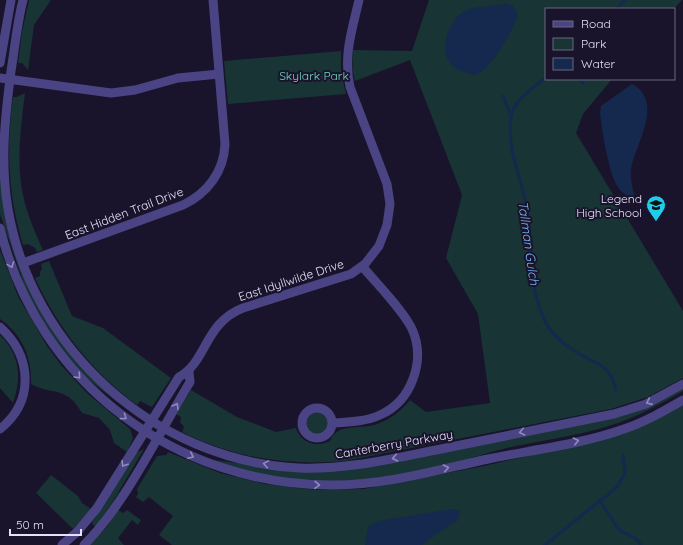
<svg xmlns="http://www.w3.org/2000/svg" width="683" height="545" font-family="Quicksand,sans-serif">
<style>
.green{fill:#183434}
.water{fill:#15284e}
.lines{fill:none;stroke-linecap:round;stroke-linejoin:round}
.stream{stroke:#15284e;stroke-width:3}
.minor{stroke:#4a4485;stroke-width:9}
.oneway{stroke:#908bbb}
.labels{text-anchor:middle;dominant-baseline:central;stroke-width:4;stroke-linejoin:round;paint-order:stroke}
.park-label{font-size:12px;fill:#72d7c3;stroke:#19142b}
.poi-label{font-size:12px;fill:#e5e1fc;stroke:#19142b;text-anchor:end}
.street-label{font-size:12px;fill:#e5e1fc;stroke:#19142b}
.water-label{font-size:13px;font-style:italic;fill:#79b4f2;stroke:#19142b}
</style>
<rect width="100%" height="100%" fill="#19142b"/>
<path class="green" d="M29,0H51L34,25L28,70L22,63H18L22,32Z
M429,0H682L674,9H546V79H612L583,114L576,133L683,311V378L648,397L611,409L345,461C288,466 233,458 182,432L184,427L180,422L181,417L176,414L191,390L237,417L276,432L296,428C301,443 316,448 330,441C337,422 361,430 377,424C391,419 401,411 410,400L426,412L490,403L478,314L446,258L462,195L410,60L355,81C352,70 352,61 353,50L412,51Z
M341,51V73L346,94L228,104L224,61Z
M25,93C21,126 16,162 23,195C26,211 36,235 43,250L37,252L35,248L28,244L23,245C8,196 6,148 13,97H17Z
M0,161L3,197L50,325L83,368L121,405L85,377L56,343L27,293L0,214Z
M0,250L18,296L47,346L61,365L87,393L130,429L133,438L127,452L114,443L110,430L99,418L82,413C66,385 53,396 31,384C32,358 22,334 0,319Z
M49,261L72,316L103,328L171,378L152,407L140,401L137,405C92,372 58,328 35,278L40,276V272L42,269L41,264Z
M0,335C20,354 22,378 13,403L0,388Z
M683,388V391C662,403 641,415 618,423C581,436 540,440 503,449C486,453 470,459 453,463C377,484 289,492 215,460L305,472L609,418Z
M683,404V545H172L159,535L173,516L149,497L143,502L136,497L138,494L137,489L157,456L166,455L168,452L220,473L265,484L316,490L363,489L484,466L579,444Z
M306 423a11 11 0 1 1 22 0a11 11 0 1 1-22 0Z
M144,449L112,503L96,526L93,525L92,522L104,505L136,453Z
M51,475L78,496L82,503L91,509L73,529L36,493Z
M118,510L123,513L127,510L141,520L138,525L132,520L118,538L124,545H89L106,528Z"/>
<path class="water" d="M507,3L513,6L518,14C513,31 492,69 475,75C468,73 457,71 452,65C438,52 448,22 462,13C475,4 493,8 507,3Z
M632,84C665,101 635,145 631,169C630,179 633,191 636,200C629,198 622,193 618,187C609,175 602,130 600,114L601,106Z
M452,509L460,511L458,520L442,530L422,545H365L368,527L378,521Z"/>
<g class="lines">
<path class="stream" d="M616,9L625,0
M546,77C534,88 513,100 511,117C506,149 522,179 527,209C533,247 527,294 549,328C560,343 574,351 589,359C596,363 605,366 609,373C613,378 614,384 616,390
M579,79L583,83
M503,96L511,116
M600,501L619,530L635,538L641,545
M545,545L617,487L625,473L623,455"/>
<path class="minor" d="M23,0C17,23 15,47 11,71C5,117 0,162 8,209C32,350 156,461 299,468C348,470 394,458 441,449C499,437 557,425 614,414L646,404L683,384
M0,63L11,0
M0,78L111,93L135,90L178,78L219,74
M0,228C38,383 176,486 334,485C386,485 437,470 488,459C532,450 582,444 624,429C645,422 664,411 683,400
M23,263L183,205C208,193 224,171 225,144L213,0
M0,327C32,356 35,401 0,429
M302 423a15 15 0 1 1 30 0a15 15 0 1 1-30 0Z
M332,423C348,422 365,422 380,415C412,401 426,360 412,329C403,310 377,284 362,266
M62,545L77,532L97,508L179,377C207,362 204,323 243,308L351,274L365,264L379,246L387,225L390,204L387,184L350,87C343,56 352,30 359,0
M84,545C126,503 159,433 190,382L189,372"/>
</g>
<defs><path id="oneway-chevron" d="M-2-3.5L2.5 0L-2 3.5" fill="none" stroke-width="1.6" stroke-linecap="round" stroke-linejoin="round"/></defs>
<g class="oneway">
<use href="#oneway-chevron" transform="translate(11 265) rotate(70)"/>
<use href="#oneway-chevron" transform="translate(78 376) rotate(47)"/>
<use href="#oneway-chevron" transform="translate(649 402) rotate(156)"/>
<use href="#oneway-chevron" transform="translate(176 406) rotate(-59)"/>
<use href="#oneway-chevron" transform="translate(124 417) rotate(36)"/>
<use href="#oneway-chevron" transform="translate(522 432) rotate(168)"/>
<use href="#oneway-chevron" transform="translate(576 441) rotate(-12)"/>
<use href="#oneway-chevron" transform="translate(191 456) rotate(25)"/>
<use href="#oneway-chevron" transform="translate(395 458) rotate(168)"/>
<use href="#oneway-chevron" transform="translate(124 464) rotate(122)"/>
<use href="#oneway-chevron" transform="translate(266 464) rotate(-170)"/>
<use href="#oneway-chevron" transform="translate(446 468) rotate(-12)"/>
<use href="#oneway-chevron" transform="translate(317 485) rotate(2)"/>
</g>
<defs>
<g id="school-pin" transform="scale(1)"><path d="M0 17L-7.5 6A9.5 9.5 0 1 1 7.5 6Z" fill="#1fccea" stroke="#19142b"/><path d="M0-5L7-2L0 1L-7-2ZM-4 1L0 2.5L4 1V4Q0 6-4 4Z" fill="#111"/></g>
</defs>
<g fill-rule="evenodd">
<use href="#school-pin" x="656" y="205"/>
</g>
<g class="labels">
<g class="park-label">
<text x="314" y="75">Skylark Park</text>
</g>
<g class="poi-label">
<text x="642" y="198">Legend<tspan x="642" dy="14">High School</tspan></text>
</g>
<g class="street-label">
<text transform="translate(124 213) rotate(-21)">East Hidden Trail Drive</text>
<text transform="translate(291 280) rotate(-18)">East Idyllwilde Drive</text>
<text transform="translate(394 444) rotate(-10)">Canterberry Parkway</text>
</g>
<g class="water-label">
<text transform="translate(529 243) rotate(82)">Tallman Gulch</text>
</g>
</g>
<rect x="545" y="8" width="130" height="72" fill="#19142b" stroke="#6b667f"/>
<rect x="553" y="21" width="20" height="6" fill="#4a4485" stroke="#6b667f"/>
<text x="581" y="28" font-size="12" fill="#e5e1fc">Road</text>
<rect x="553" y="38" width="20" height="12" fill="#183434" stroke="#6b667f"/>
<text x="581" y="48" font-size="12" fill="#e5e1fc">Park</text>
<rect x="553" y="58" width="20" height="12" fill="#15284e" stroke="#6b667f"/>
<text x="581" y="68" font-size="12" fill="#e5e1fc">Water</text>
<path d="M10 529v6h71v-6" fill="none" stroke="#e5e1fc" stroke-width="2"/>
<text x="16" y="529" font-size="12" fill="#e5e1fc" stroke="#19142b" stroke-width="3" paint-order="stroke">50 m</text>
</svg>
